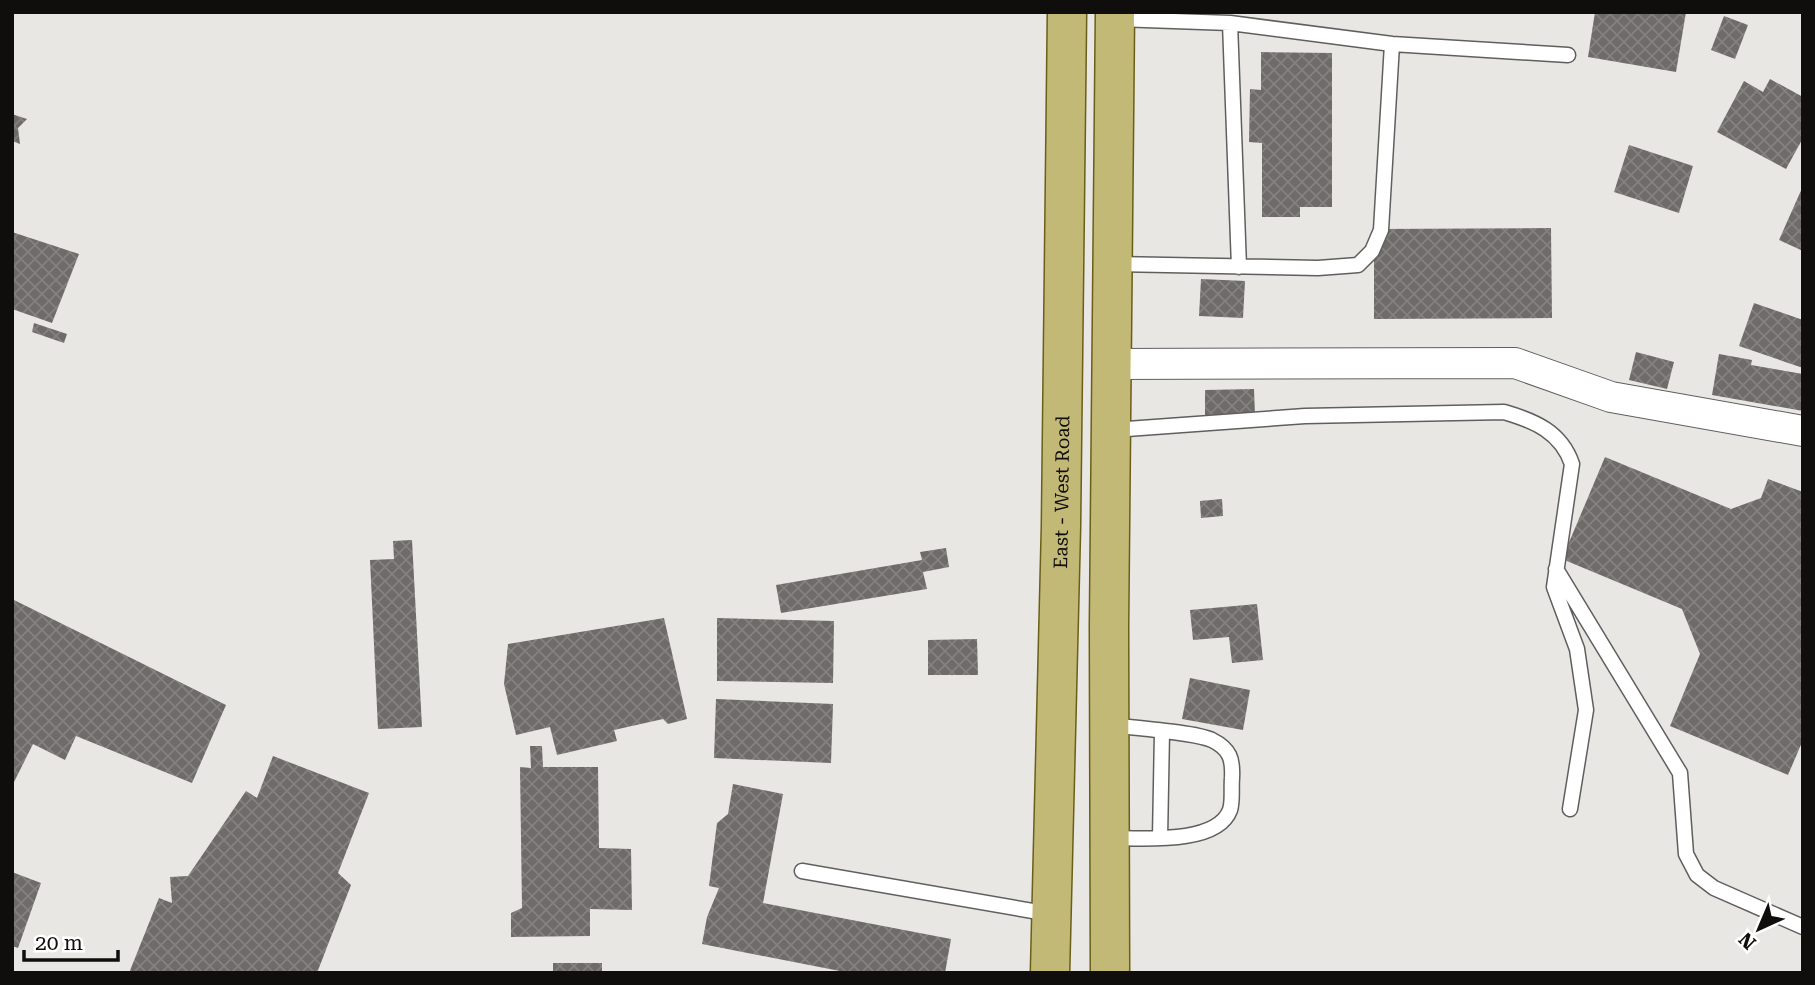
<svg xmlns="http://www.w3.org/2000/svg" width="1815" height="985" font-family="'Roboto Serif',serif">
<style>
.building{fill:url(#building-cross-hatch)}
.lines{fill:none;stroke-linecap:round;stroke-linejoin:round}
.service-casing{stroke:#615f5d;stroke-width:17}
.minor-casing{stroke:#615f5d;stroke-width:32}
.primary-casing{stroke:#6a5f17;stroke-width:41}
.service{stroke:#fff;stroke-width:14}
.minor{stroke:#fff;stroke-width:30}
.primary{stroke:#c3b977;stroke-width:38}
.labels{text-anchor:middle;dominant-baseline:central;stroke-width:7;stroke-linejoin:round;paint-order:stroke}
.street-label{font-size:19px;fill:#0f0e0d;stroke:#fff}
</style>
<defs>
<pattern id="building-cross-hatch" width="8" height="8" patternUnits="userSpaceOnUse" patternTransform="scale(1.75)"><rect width="8" height="8" fill="#6e6b69"/><path d="M0 0l8 8M0 8l8-8" fill="none" stroke="#848280"/></pattern>
</defs>
<rect width="100%" height="100%" fill="#e9e7e4"/>
<path class="building" d="M1595,12H1686L1676,72L1588,57Z
M1724,16L1748,25L1735,59L1711,50Z
M1261,52L1332,53V207H1300V217H1262V143L1249,142L1250,89L1261,90Z
M1770,79L1803,97V138L1786,169L1717,132L1744,81L1763,92Z
M12,114L27,119L18,128L20,144L12,141Z
M1629,145L1693,166L1679,213L1614,192Z
M1803,186V251L1779,240Z
M1551,228L1552,318L1374,319V229Z
M12,232L79,254L52,323L12,309Z
M1201,279L1245,281L1243,318L1199,316Z
M1754,303L1803,320V368L1739,346Z
M34,323L67,334L64,343L32,332Z
M1636,352L1674,362L1667,389L1629,380Z
M1719,354L1752,360L1751,365L1803,374V411L1712,395Z
M1254,389L1255,415L1205,417V390Z
M1605,457L1731,509L1761,498L1768,479L1803,492V740L1788,775L1670,726L1700,654L1682,609L1562,559Z
M1222,499L1223,516L1201,518L1200,501Z
M412,540L422,727L378,729L370,560L394,559L393,541Z
M946,548L949,567L923,572L927,589L781,613L776,585L922,560L920,552Z
M12,599L226,705L192,783L76,736L65,760L33,744L12,786Z
M1257,604L1263,660L1232,663L1229,637L1193,640L1190,610Z
M664,618L687,719L668,724L663,719L614,730L617,741L557,755L550,727L516,735L504,684L508,644Z
M717,618L834,621L833,683L717,681Z
M977,639L978,675H928V640Z
M1190,678L1250,690L1243,730L1182,719Z
M716,699L833,704L831,763L714,758Z
M530,746H542L543,767H598L599,848L631,849L632,910L590,909V936L511,937V913L522,908L520,767L531,768Z
M273,756L369,793L338,873L351,885L317,973H129L159,898L172,903L170,877L188,876L246,791L257,798Z
M733,784L783,794L763,903L951,939L945,973H850L702,944L707,917L719,888L709,886L717,823L728,814Z
M12,872L41,883L18,948L12,946Z
M553,963H602V973H553Z"/>
<g class="lines">
<g class="service-casing">
<path id="service" d="M1117,19L1230,23L1392,44L1568,55
M1230,23L1239,267
M1114,264L1318,268L1358,265L1372,251L1381,230L1392,44
M1113,430L1305,416L1504,412C1535,421 1561,432 1572,464L1554,587L1577,649L1586,710L1570,809
M1556,569L1680,773L1686,854L1697,875L1714,888L1803,927
M1111,725C1134,728 1194,732 1212,740C1230,749 1233,759 1232,778C1231,788 1233,801 1230,810C1217,845 1141,838 1111,838
M1160,838L1162,732
M802,871L1050,914"/>
</g>
<g class="minor-casing">
<path id="minor" d="M1111,364L1515,363L1611,397L1803,431"/>
</g>
<g class="primary-casing">
<g id="primary">
<path id="s1" d="M1050,973L1061,526L1067,12"/>
<path d="M1110,973L1109,626L1115,12"/>
</g>
</g>
<use href="#service" class="service"/>
<use href="#minor" class="minor"/>
<use href="#primary" class="primary"/>
</g>
<g class="labels">
<g class="street-label">
<text stroke="none"><textPath href="#s1" startOffset="481">East - West Road</textPath></text>
</g>
</g>
<rect width="1815" height="985" fill="none" stroke="#0f0e0d" stroke-width="28"/>
<g transform="translate(1759 929) rotate(224)" stroke="#ffffff" stroke-width="5" paint-order="stroke">
<path d="M0-5L12 26L0 18L-12 26Z" fill="#0f0e0d"/>
<text y="-10" font-size="19" font-weight="bold" text-anchor="middle" fill="#0f0e0d">N</text>
</g>
<path d="M24 950v10h94v-10" fill="none" stroke="#0f0e0d" stroke-width="3.5"/>
<text x="35" y="950" font-size="21" fill="#0f0e0d" stroke="#ffffff" stroke-width="5" paint-order="stroke">20 m</text>
</svg>
